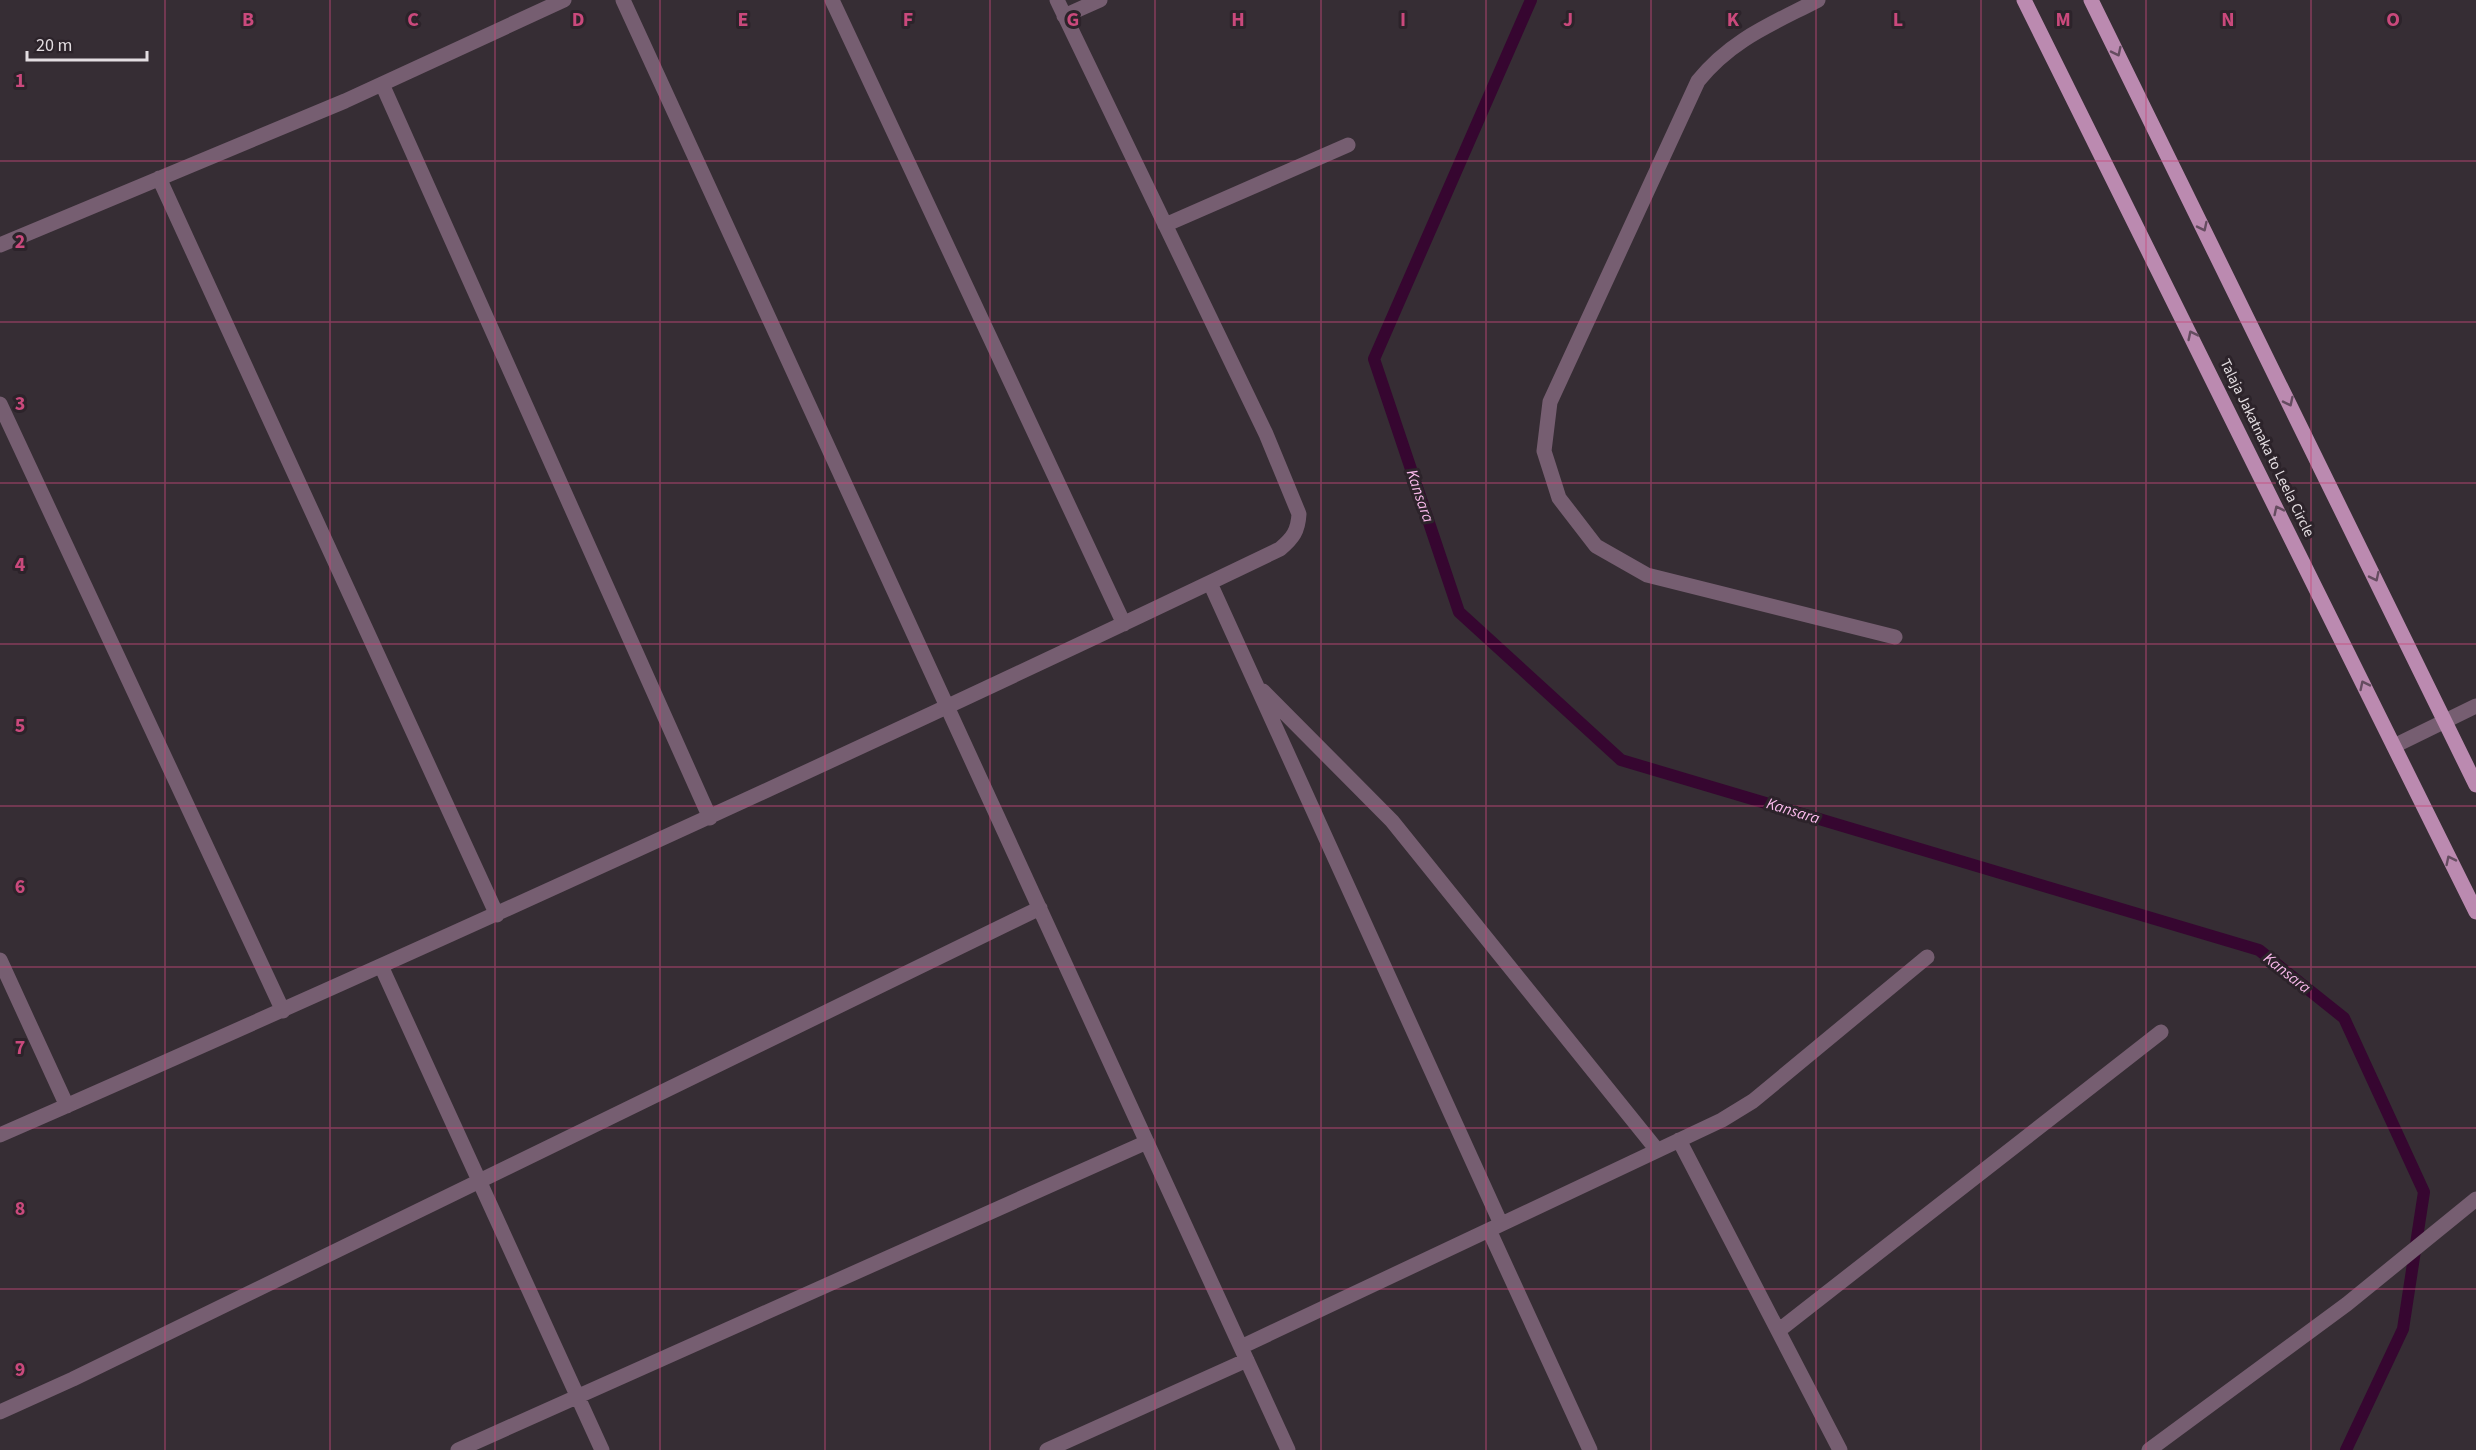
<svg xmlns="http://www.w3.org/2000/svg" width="2476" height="1450" font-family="'Source Sans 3',sans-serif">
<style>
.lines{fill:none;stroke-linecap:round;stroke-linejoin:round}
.stream{stroke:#360630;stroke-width:12}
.minor{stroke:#765e71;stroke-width:15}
.major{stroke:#bb8ab0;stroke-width:15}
.oneway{stroke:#654c60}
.grid{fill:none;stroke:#ca497c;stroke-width:1.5;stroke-opacity:0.55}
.labels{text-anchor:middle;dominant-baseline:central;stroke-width:6;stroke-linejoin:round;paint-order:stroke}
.street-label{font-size:15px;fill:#e3dde1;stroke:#2c232a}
.water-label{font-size:16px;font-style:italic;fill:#fabaec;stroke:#2c232a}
.grid-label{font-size:20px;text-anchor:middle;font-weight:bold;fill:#ca497c;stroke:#2c232a;stroke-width:6;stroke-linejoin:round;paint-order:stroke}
</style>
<rect width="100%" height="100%" fill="#362d34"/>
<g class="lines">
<path class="stream" d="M1531,0L1374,359L1459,612L1621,760L2259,950L2344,1018L2424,1192L2403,1329L2346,1450"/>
<path class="minor" d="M623,0L1288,1450
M832,0L1124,624
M1818,0C1772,24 1732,39 1698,81L1550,402L1544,451L1559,498L1596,546L1647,575L1895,637
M1064,16L1100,0
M382,84L710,818
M159,178L497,915
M1165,225L1348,145
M0,245L345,101L564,0
M0,404L283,1011
M1210,583L1501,1224
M1263,691L1392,821L1657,1150
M2394,746L2476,706
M0,960L67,1106
M382,968L602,1450
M0,1135C430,946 857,752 1280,549C1293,538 1298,531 1299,514L1266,434L1057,0
M1679,1140L1840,1450
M1489,1230L1590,1450
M1778,1331L2161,1032
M1241,1347L1722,1120L1753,1101L1927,957
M0,1412L73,1379L1040,908
M458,1450L1147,1142
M1047,1450L1247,1360
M2149,1450L2347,1304L2476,1199"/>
<path class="major" d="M2024,0L2476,912
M2091,0L2476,785"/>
</g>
<defs><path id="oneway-chevron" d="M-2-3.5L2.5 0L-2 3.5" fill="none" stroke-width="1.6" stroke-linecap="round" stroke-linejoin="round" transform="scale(1.5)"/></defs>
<g class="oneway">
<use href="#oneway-chevron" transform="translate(2117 52) rotate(64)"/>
<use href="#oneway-chevron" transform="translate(2203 227) rotate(64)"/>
<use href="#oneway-chevron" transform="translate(2192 335) rotate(-116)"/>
<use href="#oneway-chevron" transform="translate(2289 402) rotate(64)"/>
<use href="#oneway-chevron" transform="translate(2278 510) rotate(-116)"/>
<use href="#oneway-chevron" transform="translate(2375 577) rotate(64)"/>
<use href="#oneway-chevron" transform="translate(2364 685) rotate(-116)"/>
<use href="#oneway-chevron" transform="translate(2450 860) rotate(-116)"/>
</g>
<path class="grid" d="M165,0V1450M330,0V1450M495,0V1450M660,0V1450M825,0V1450M990,0V1450M1155,0V1450M1321,0V1450M1486,0V1450M1651,0V1450M1816,0V1450M1981,0V1450M2146,0V1450M2311,0V1450M0,161H2476M0,322H2476M0,483H2476M0,644H2476M0,806H2476M0,967H2476M0,1128H2476M0,1289H2476"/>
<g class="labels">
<g class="street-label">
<text transform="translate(2267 448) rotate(64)">Talaja Jakatnaka to Leela Circle</text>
</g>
<g class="water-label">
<text transform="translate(1420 496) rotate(71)">Kansara</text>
<text transform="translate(1793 811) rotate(17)">Kansara</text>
<text transform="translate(2287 973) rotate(38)">Kansara</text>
</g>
</g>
<g class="grid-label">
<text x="248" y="26">B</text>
<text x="413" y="26">C</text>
<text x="578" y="26">D</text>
<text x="743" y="26">E</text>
<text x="908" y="26">F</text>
<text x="1073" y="26">G</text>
<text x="1238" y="26">H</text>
<text x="1403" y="26">I</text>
<text x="1568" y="26">J</text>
<text x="1733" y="26">K</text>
<text x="1898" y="26">L</text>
<text x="2063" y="26">M</text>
<text x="2228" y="26">N</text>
<text x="2393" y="26">O</text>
<text x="20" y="87">1</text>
<text x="20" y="248">2</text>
<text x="20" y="410">3</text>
<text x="20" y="571">4</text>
<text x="20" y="732">5</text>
<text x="20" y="893">6</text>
<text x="20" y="1054">7</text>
<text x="20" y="1215">8</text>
<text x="20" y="1376">9</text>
</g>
<path d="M27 51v9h120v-9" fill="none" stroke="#e3dde1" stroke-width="3"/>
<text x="36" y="51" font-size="18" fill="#e3dde1" stroke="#2c232a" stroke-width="4.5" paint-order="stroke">20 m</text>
</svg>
